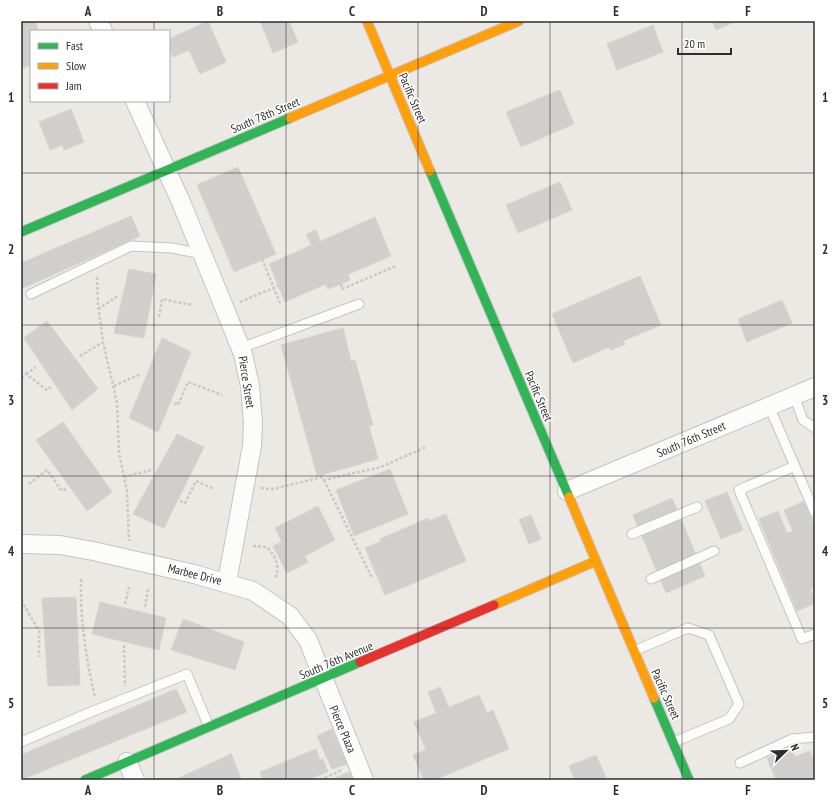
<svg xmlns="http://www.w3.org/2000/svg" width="836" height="801" font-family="'PT Sans Narrow',sans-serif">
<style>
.building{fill:#d1cecb;stroke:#d7d4d0}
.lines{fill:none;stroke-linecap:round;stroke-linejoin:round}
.lane-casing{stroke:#c5c4c5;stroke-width:11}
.street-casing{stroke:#c5c4c5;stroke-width:20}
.fast-casing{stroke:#c5c4c5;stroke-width:11}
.slow-casing{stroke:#c5c4c5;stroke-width:11}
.jam-casing{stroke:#c5c4c5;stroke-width:11}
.path{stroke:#c9c9c8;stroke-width:2.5;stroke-dasharray:3 2;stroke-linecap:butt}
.lane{stroke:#fcfcfb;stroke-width:9}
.street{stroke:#fcfcfb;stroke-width:18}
.fast{stroke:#30b455;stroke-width:9}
.slow{stroke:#ff9f0a;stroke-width:9}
.jam{stroke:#e5322d;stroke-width:9}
.grid{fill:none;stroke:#2e2e2e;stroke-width:1;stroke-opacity:0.55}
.labels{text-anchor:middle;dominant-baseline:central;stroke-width:3;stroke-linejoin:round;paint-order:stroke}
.street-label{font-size:12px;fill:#2e2e2e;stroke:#fff}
.neatline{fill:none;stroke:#2e2e2e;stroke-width:1.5}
.grid-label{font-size:13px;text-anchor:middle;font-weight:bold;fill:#2e2e2e}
</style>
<rect width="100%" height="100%" fill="#ece8e4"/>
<path class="building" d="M21,21H36L38,31H31V65L24,68L21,61Z
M208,21L226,62L200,74L189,50L173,57L169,49V39Z
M260,21H289L298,42L273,53Z
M712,21H737L716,30Z
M653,25L663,52L617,70L607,44Z
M560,90L574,124L521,147L506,112Z
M71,109L84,142L64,150L62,145L50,150L39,122Z
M238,167L276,254L234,272L197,185Z
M560,182L572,210L518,233L506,205Z
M131,216L140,236L21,289V263Z
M375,217L391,256L348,274L350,280L341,284L328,289L326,284L285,302L269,264Z
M316,230L321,242L312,246L306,234Z
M129,269L156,274L144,338L114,333Z
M640,276L661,325L623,341L625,344L611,350L609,347L573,363L552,314Z
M782,300L792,323L747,342L738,319Z
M47,321L98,389L72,410L24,338Z
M343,328L351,361L355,360L373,425L369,426L378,459L317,476L281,345Z
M162,338L191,352L158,432L129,418Z
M63,422L112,492L87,511L36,440Z
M177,434L204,447L164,528L133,514Z
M390,469L408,514L354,536L336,490Z
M727,492L743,530L721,539L705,501Z
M672,498L705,576L666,593L633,515Z
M804,501L815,526V588L811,589L815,603L797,611L759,519L778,511L787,533L793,531L784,510Z
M318,506L335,540L305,556L308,562L287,573L273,546L282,542L275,528Z
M446,514L466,561L385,595L365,548L381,541L380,539L428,518L429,521Z
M531,515L541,539L529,544L519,520Z
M76,597L80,685L48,686L42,598Z
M100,602L166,618L159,650L92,634Z
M183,619L244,642L235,670L171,650Z
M440,687L449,707L436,713L428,692Z
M176,689L187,712L21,780V755Z
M479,695L487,713L493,710L509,749L434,780H424L413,755L426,750L414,722Z
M332,729L347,764L332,769L317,736Z
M790,748L795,757L810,751L815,763V780H776L767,758Z
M316,749L320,760L323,759L328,772L312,778L313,780H263L260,772Z
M231,753L241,779L174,780L229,755Z
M596,755L607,780H575L569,766Z
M349,772L353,780H336L335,778Z"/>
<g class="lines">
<g class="lane-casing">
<path id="lane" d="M31,294L131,246L172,248L202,254
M241,348L359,304
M794,396L803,420L815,428
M769,406L815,513
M795,466L739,490L802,639L815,634
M632,534L697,507
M651,579L714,551
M634,651L688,628L709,635L739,704L729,719L674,742
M21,742L91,712L187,674L209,727
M740,763L792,739L815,737"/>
</g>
<g class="street-casing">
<path id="street" d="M98,21L103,31
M135,101L181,202L222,302L243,354L250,386L253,423L252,446L227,582
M567,491L815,387
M21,544L60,545L93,551L194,574L253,591L290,616L308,640L364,780
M127,762L135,780"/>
</g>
<g class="fast-casing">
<path id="fast" d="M430,171L569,497
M21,232L290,118
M654,698L689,780
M85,780L360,662"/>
</g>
<g class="slow-casing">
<path id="slow" d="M367,21L430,171
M290,118L519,21
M569,497L654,698
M494,605L596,561"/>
</g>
<g class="jam-casing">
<path id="jam" d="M360,662L494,605"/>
</g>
<path class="path" d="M262,259L280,303
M97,277L98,305L103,342L117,403L119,453L127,491L129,541
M341,284L342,289L396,266
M240,302L278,286
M98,309L118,296
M159,317L162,299L192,305
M80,356L103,342
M26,374L36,367
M21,378L26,374L47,390L52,386
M114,386L141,374
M174,403L178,405L188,382L222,395
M124,477L151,470
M324,480L372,578
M29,484L47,470L62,491L66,489
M261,488L273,489L322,477L324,480L381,467L426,447
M180,501L185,503L196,481L214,489
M253,546L267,547C277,559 280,566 275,580
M81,579C80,620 86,658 95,697
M21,600L39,631V657
M125,604L129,587
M145,607L148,589
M124,645L125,686
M21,660V661
M320,780L342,770"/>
<use href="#lane" class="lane"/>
<use href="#street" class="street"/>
<use href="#fast" class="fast"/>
<use href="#slow" class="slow"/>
<use href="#jam" class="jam"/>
</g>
<path class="grid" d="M154,21V31M286,21V780M418,21V780M550,21V780M682,21V780M154,101V780M21,173H815M21,325H815M21,476H815M21,628H815"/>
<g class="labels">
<g class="street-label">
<text transform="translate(413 98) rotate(67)">Pacific Street</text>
<text transform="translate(265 115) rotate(-23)">South 78th Street</text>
<text transform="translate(247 382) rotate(81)">Pierce Street</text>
<text transform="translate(539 396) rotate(67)">Pacific Street</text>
<text transform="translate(691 439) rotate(-23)">South 76th Street</text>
<text transform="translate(195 574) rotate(14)">Marbee Drive</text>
<text transform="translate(336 660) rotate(-23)">South 76th Avenue</text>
<text transform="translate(666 694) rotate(66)">Pacific Street</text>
<text transform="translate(343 729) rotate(67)">Pierce Plaza</text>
</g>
</g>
<rect width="836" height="801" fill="none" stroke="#ffffff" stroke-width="44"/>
<rect x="30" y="30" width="140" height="72" fill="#ffffff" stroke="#ababab"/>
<rect x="38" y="43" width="20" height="6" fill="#30b455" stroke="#ababab"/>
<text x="66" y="50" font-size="12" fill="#2e2e2e">Fast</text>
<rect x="38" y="63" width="20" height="6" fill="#ff9f0a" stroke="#ababab"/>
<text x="66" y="70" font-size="12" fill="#2e2e2e">Slow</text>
<rect x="38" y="83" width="20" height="6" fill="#e5322d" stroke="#ababab"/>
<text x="66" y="90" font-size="12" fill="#2e2e2e">Jam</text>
<g transform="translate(786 751) rotate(67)" stroke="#ffffff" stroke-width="3" paint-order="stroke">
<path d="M0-3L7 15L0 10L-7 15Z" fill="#2e2e2e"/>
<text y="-6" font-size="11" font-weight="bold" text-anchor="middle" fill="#2e2e2e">N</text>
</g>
<path d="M678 48v6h53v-6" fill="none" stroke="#2e2e2e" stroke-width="2"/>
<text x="684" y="48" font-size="12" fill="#2e2e2e" stroke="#ffffff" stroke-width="3" paint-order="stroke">20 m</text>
<rect x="22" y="22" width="792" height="757" class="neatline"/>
<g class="grid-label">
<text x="88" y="16">A</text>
<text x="220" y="16">B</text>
<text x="352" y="16">C</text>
<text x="484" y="16">D</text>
<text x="616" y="16">E</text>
<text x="748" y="16">F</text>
<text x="11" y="102">1</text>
<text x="825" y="102">1</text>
<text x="11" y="254">2</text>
<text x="825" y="254">2</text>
<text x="11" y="405">3</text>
<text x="825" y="405">3</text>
<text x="11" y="556">4</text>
<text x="825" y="556">4</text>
<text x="11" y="708">5</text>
<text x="825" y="708">5</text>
<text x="88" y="795">A</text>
<text x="220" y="795">B</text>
<text x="352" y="795">C</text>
<text x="484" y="795">D</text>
<text x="616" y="795">E</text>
<text x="748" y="795">F</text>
</g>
</svg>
